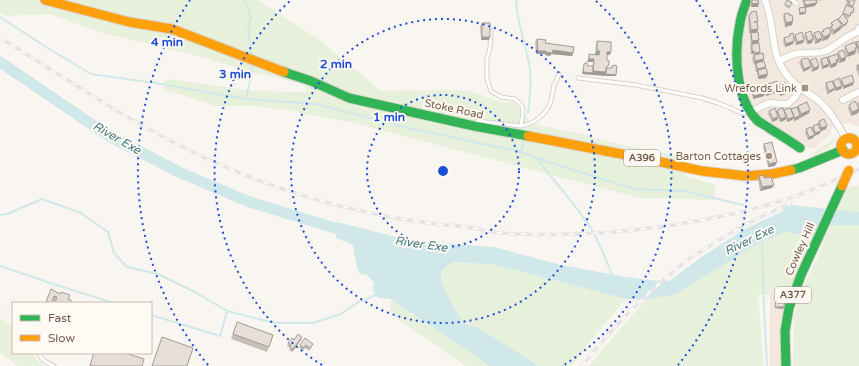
<svg xmlns="http://www.w3.org/2000/svg" width="859" height="366" font-family="'Varela Round',sans-serif">
<style>
.residential{fill:#f2e8de}
.green{fill:#e7f0db}
.water{fill:#d0e8ea}
.lines{fill:none;stroke-linecap:round;stroke-linejoin:round}
.stream{stroke:#d0e8ea;stroke-width:2}
.river{stroke:#d0e8ea;stroke-width:11}
.lane-casing{stroke:#d7d1cb;stroke-width:5}
.street-casing{stroke:#d7d1cb;stroke-width:8}
.fast-casing{stroke:#d9d2cb;stroke-width:11}
.slow-casing{stroke:#d9d2cb;stroke-width:11}
.path{stroke:#dcd5d0;stroke-width:1;stroke-dasharray:1 3;stroke-linecap:butt}
.lane{stroke:#fefefd;stroke-width:3}
.street{stroke:#fefefd;stroke-width:6}
.fast{stroke:#30b455;stroke-width:9}
.slow{stroke:#ff9f0a;stroke-width:9}
.rail-casing{stroke:#e6e3e7;stroke-width:3.5}
.rail{stroke:#fffaf3;stroke-width:2;stroke-dasharray:6;stroke-linecap:butt}
.slow-bridge-casing{stroke:#dad1cc;stroke-width:11;stroke-linecap:butt}
.slow-bridge{stroke:#ff9f0a;stroke-width:9}
.wall{fill:#c6bfb9}
.shaded-wall{fill:#a19b96}
.building{fill:#e6ded7;stroke:#a19b96}
.ring{fill:none;stroke:#1d4ed8;stroke-width:2;stroke-dasharray:2 4}
.poi-dot{fill:#a69286;stroke:#fffaf3;stroke-width:1.5}
.labels{text-anchor:middle;dominant-baseline:central;stroke-width:4;stroke-linejoin:round;paint-order:stroke}
.shield{fill:#fffaf3;stroke:#a28b7f;stroke-width:1}
.shield-label{font-size:10px;font-weight:bold;fill:#7a5c4d}
.poi-label{font-size:11px;fill:#7a5c4d;stroke:#fffaf3;text-anchor:end}
.street-label{font-size:11px;fill:#7a5c4d;stroke:#fffaf3}
.water-label{font-size:12px;font-style:italic;fill:#437c86;stroke:#fffaf3}
.centre{fill:#1d4ed8;stroke:#fffaf3;stroke-width:2}
.ring-label{font-size:12px;text-anchor:middle;font-weight:bold;fill:#1d4ed8;stroke:#fffaf3;stroke-width:4;stroke-linejoin:round;paint-order:stroke}
</style>
<rect width="100%" height="100%" fill="#f9f5f0"/>
<path class="residential" d="M749,0H859V127L849,123L832,127L831,134L814,149H810L797,140L758,118L749,102L740,51L746,6Z
M770,288L790,292L782,366H770Z"/>
<path class="green" d="M0,0H258L320,40L381,91L461,90L472,92L497,101L515,103L532,124L573,132L610,142L686,158V176L716,185L713,200L640,198L350,122L285,110L254,106H216L183,95L165,91L163,82L170,79L253,91L306,92L307,85L248,71L194,55L103,33L49,14L6,16L0,12Z
M835,137L836,139C829,149 821,154 811,158L810,157L813,154Z
M859,186V212L836,210L848,187Z
M830,225H859V366H793V357L794,315L806,281L818,257Z
M817,230L805,251L790,292L770,288V295H760L758,294L764,366H589L645,300L676,294L754,246L787,231L802,236Z
M455,262L496,265L626,299L590,341L572,366H539L477,327L464,324L451,302L441,282V272L447,266Z
M391,299L484,361L490,366H466L396,318L390,309Z
M0,318L13,326V353H32L39,361L46,366H18L0,353Z"/>
<path class="water" d="M783,204L859,212V225H830L802,236L787,231L754,246L676,294L645,300L626,299L496,265L455,262L447,266L441,272V282L451,302L464,324L477,327L539,366H490L391,299L378,298L373,290L374,283L367,275L360,274L357,268L353,245L336,238L337,222L412,241L494,247L561,265L615,275L647,280L669,281L703,256L743,230L783,211Z"/>
<g class="lines">
<path class="stream" d="M244,0L251,17L248,29L250,44L251,57
M516,0C517,22 525,42 529,63C532,80 530,96 528,113
M0,17L46,47L91,74L161,84L246,99L316,104L409,128L521,152L536,158L634,189L685,191L743,205
M246,99L252,72L251,63
M521,152L523,144
M537,159C554,181 574,203 590,227C599,241 607,262 613,277
M0,215L7,214L42,199L81,213L108,232L114,253L127,267L158,274L195,292L227,311L275,323H313L341,314L357,303L378,294
M762,241L764,307L767,366
M0,266L56,285L114,303
M151,315L220,336L227,311"/>
<path class="river" d="M0,62L109,136L181,173L247,201L351,233"/>
<g class="lane-casing">
<path id="lane" d="M792,0L797,4
M578,78L636,85L702,98L718,103L742,113L749,112
M476,123L478,121L521,126L523,112L522,106L515,99L501,97L491,91L487,79V59L490,48L491,31
M521,126C534,124 547,114 551,101C552,96 553,90 554,85C556,81 558,77 559,74
M39,353C41,360 48,363 54,366"/>
</g>
<g class="street-casing">
<path id="street" d="M765,0C767,6 769,12 770,18C774,36 773,55 784,71C792,85 806,91 819,101C829,110 840,127 846,139
M779,61C786,57 794,53 803,53C811,52 817,54 825,51C837,46 846,35 858,32L859,28
M843,100L859,92
M750,112L769,103L782,104H788L795,97L800,89"/>
</g>
<g class="fast-casing">
<path id="fast" d="M747,0C744,8 741,15 740,23C734,51 735,98 757,120C760,123 765,125 769,128C780,135 790,141 800,148
M284,72L311,81L349,98L474,126L528,136
M791,170L799,168L843,150
M786,366L785,331L789,308L801,275L842,186"/>
</g>
<g class="slow-casing">
<path id="slow" d="M45,0L129,22L172,29L284,72
M528,136L647,159L702,171L746,176L772,174L791,170
M841 146a8 8 0 1 1 16 0a8 8 0 1 1-16 0Z"/>
</g>
<path class="path" d="M810,155L835,134
M851,189H859
M850,190L859,183
M750,300C761,298 771,297 783,298
M802,300L812,301
M3,306L13,314
M562,366L565,360"/>
<use href="#lane" class="lane"/>
<use href="#street" class="street"/>
<use href="#fast" class="fast"/>
<use href="#slow" class="slow"/>
<g class="rail-casing">
<path id="rail" d="M0,38C68,79 133,125 205,158C275,190 353,213 429,223C441,225 454,225 466,227C475,228 484,230 493,232C502,233 511,234 520,234C569,236 618,233 666,226C707,220 748,212 787,199C812,191 835,180 859,169
M582,366C612,328 647,292 685,262C691,257 698,253 705,249C732,231 761,216 791,203"/>
</g>
<use href="#rail" class="rail"/>
<g class="slow-bridge-casing">
<path id="slow-bridge" d="M842,186L849,170"/>
</g>
<use href="#slow-bridge" class="slow-bridge"/>
</g>
<path class="wall" d="M750,0H758V7H751Z
M802,0H824L816,1L815,6L805,8V14L799,15V8L804,7Z
M847,0H855L852,8H854L851,16H850L848,19L847,18V24L842,28L841,27V29L833,35L831,32L830,36L829,37L828,39L822,41V40L821,41L815,44L813,38L812,43L807,44L804,37L805,33L812,36L814,33L821,34L823,30H830L831,23L838,20V19L842,15L846,5L848,6L846,5Z
M785,4L791,5L789,9L784,5Z
M751,12L758,21L757,22L758,29L757,32L749,33L748,18Z
M784,14L792,25L785,27L783,18Z
M482,23L489,40H481L480,26Z
M751,33L759,40L758,43L760,54L764,59L763,61L766,67L765,69L766,78L758,79L757,74V72H756L755,66V64L754,65L752,59L753,56V54H751L750,47L751,45L750,36Z
M790,34L794,38L795,35L804,40L803,43L796,45L794,39L793,44L785,47L783,41L784,38L789,36Z
M537,39L545,43L573,53L572,56L551,54L550,56L545,55V54H536L535,42Z
M597,41L610,55H607V68H612V66L616,76L582,74L584,64L588,66H593V62H587L589,54H595L596,44Z
M859,41V53L858,54L856,48L855,54L847,57L844,49L845,46L856,44V42Z
M838,52L846,57L845,61L839,63L838,60L836,66L830,68L828,65V67L822,69L820,62L821,59H827L828,57L837,54Z
M806,59L809,62L810,60L819,66L818,69L812,72L810,67L809,69L803,72L799,63L801,60Z
M857,65H859V77L856,69Z
M841,79L853,85L843,89L842,86L841,89L835,91L834,89L833,91L827,94L825,87L826,83H832L833,81L840,82Z
M779,84L787,91L786,94L780,96L779,90L778,92L766,96L764,89V96L753,99L750,88V87L764,88L765,85L778,86Z
M859,101V111V110L858,113L851,116L848,109L849,105H850L851,103L857,104L858,102Z
M798,106L809,113L800,118V117L799,119L794,121L793,119L792,120L787,122L786,119L785,120L780,122L778,118L777,120L772,122L768,114L769,111L776,112L777,110L784,111V110L791,111V109L797,108Z
M819,121L826,129L821,131L819,134L814,136L813,138L808,140L805,133L806,129L812,128L813,126L817,124Z
M764,144L775,166L768,167L763,147Z
M759,176L764,178L772,188L760,191L758,179Z
M51,289L68,299L55,301H52V303H46Z
M237,322L273,335L267,352L231,339Z
M302,337L301,340L292,352L289,350L290,348L287,346L288,343L294,340Z
M305,338L312,347L309,351L305,348L303,351L299,348L300,345Z"/>
<path class="shaded-wall" d="M759,3L758,7H751L752,4Z
M817,3L815,6L804,8L805,5Z
M806,12L805,14L799,15L800,13Z
M793,21L792,25L785,27L786,23Z
M848,21L847,24L842,28L844,25Z
M842,25L841,29L833,35L834,31Z
M758,29L757,32L749,33L751,30Z
M831,33L830,36L829,37L828,39L822,41L824,37Z
M482,37H490L489,40H481Z
M822,38L821,41L815,44L817,40Z
M794,39L793,44L785,47L786,44Z
M813,39L812,43L807,44L808,41Z
M759,40L758,44L751,45L752,41Z
M804,40L803,43L796,45L797,42Z
M553,50L573,53L572,56L551,54Z
M856,50L855,54L847,57L848,53Z
M538,51H546L545,54H536Z
M597,51H600L598,55L595,54Z
M752,51H754L753,54H751Z
M546,52L552,53L550,56L545,55Z
M607,52H611L610,55H606Z
M760,52L759,56H754L755,53Z
M846,57L845,61L839,63L841,59Z
M589,59H594L593,62H587Z
M764,59L763,63H756L754,65L755,61Z
M839,59L836,66L830,68L831,65L836,60Z
M829,64L828,67L822,69L823,66Z
M811,66L809,69L803,72L804,69Z
M819,66L818,69L812,72L814,68Z
M766,67L765,70H758L757,72H756L757,69Z
M593,71L606,72L605,76L582,74L583,72L593,73Z
M606,74L616,75V76H605Z
M768,74L766,78L758,79L759,76Z
M854,82L853,85L843,89L844,86Z
M842,86L841,89L835,91L836,88Z
M835,88L833,91L827,94L829,91Z
M779,89L778,92L766,96L768,92Z
M787,91L786,94L780,96L781,92Z
M765,93L764,96L753,99L754,96Z
M859,109L858,113L851,116L852,112Z
M810,110L809,113L800,118L801,114Z
M800,115L799,119L794,121L795,118Z
M778,117L777,120L772,122L773,119Z
M786,117L785,120L780,122L781,119Z
M794,117L792,120L787,122L788,119Z
M827,126L826,129L821,131L819,134L814,136L815,133L820,131L821,128Z
M815,135L813,138L808,140L809,137Z
M777,162L775,166L768,167L769,164Z
M774,185L772,188L760,191L762,187Z
M775,307H784L783,309L775,308Z
M302,337L301,340L292,352L293,349Z"/>
<path class="building" d="M752,0H758L759,3L752,4Z
M787,0L792,3L789,7L785,4Z
M804,0H816L817,3L805,5Z
M847,0H855L853,6L849,5L850,2L847,1Z
M846,5L854,8L853,13L851,12L850,16L843,13Z
M805,7L806,12L800,13L799,8Z
M756,11L758,21L754,22H757L758,29L751,30L749,15L751,14V12Z
M789,13V15H792L793,21L786,23L784,14Z
M843,14L848,21L844,25L838,19Z
M837,19L842,25L834,31L831,27L833,25L831,23Z
M482,23H490V37H482Z
M829,27L831,33L829,34V35L824,37L821,32L824,31L823,30Z
M811,31L813,39L808,41L805,33Z
M819,31L822,38L817,40L814,33Z
M758,32L759,40L752,41L751,33Z
M802,32L804,40L797,42L795,35Z
M793,33L794,39V41L786,44L784,38L790,36V34Z
M537,39L546,40L545,43L574,47L573,53L553,50L552,53L546,52V51H538Z
M597,41L611,42V52H607V60L609,61V65L607,66L606,72L593,71L594,59H589V54L599,55L600,51H597Z
M859,41V49L856,42Z
M855,42L857,47L855,48L856,50L848,53L845,46Z
M759,43L760,52L755,53L754,51H752V44Z
M843,50L846,57L841,59L838,52Z
M763,53L764,59L755,61L754,55Z
M837,54L839,59L836,60L837,62L831,65L828,57Z
M827,57L829,64L823,66L821,59Z
M805,58L806,59L808,58L811,66L804,69L801,60Z
M816,58L819,66L814,68L810,60Z
M764,61L766,67L757,69L756,63Z
M585,63H587L588,66H593V73L583,72L584,64Z
M615,65L617,66L616,75L606,74V68H612V66Z
M857,65H859V71Z
M766,68L768,74L759,76L758,70Z
M852,75L854,82L844,86L841,79Z
M839,78L842,86L836,88L833,81Z
M777,81L779,89L768,92L765,85Z
M832,81L835,88L829,91L826,83Z
M785,82L787,91L781,92L779,84Z
M756,85V87L752,88L751,90L750,87Z
M763,85L765,93L754,96L752,88Z
M855,101L859,109L852,112L849,105L851,104V103Z
M807,102L810,110L801,114L798,106Z
M797,107L800,115L795,118L791,109Z
M775,108L778,117L773,119L769,111Z
M783,108L786,117L781,119L777,110Z
M790,108L794,117L788,119L784,110Z
M824,119L827,126L821,128L819,121Z
M818,124L821,131L815,133L813,126Z
M811,127L815,135L809,137L806,129Z
M772,142L777,162L769,164L764,144Z
M764,175V178L771,177L774,185L762,187L759,176Z
M51,289L60,294L61,292L70,295L68,299L71,300V303H55L57,297L54,296L52,303L46,302Z
M776,298L785,299L784,307H775Z
M237,322L273,335L269,347L233,334Z
M298,334L302,337L293,349L290,347L291,345L288,343L292,338L294,340Z
M162,337L193,348L187,366H152Z
M305,338L313,344L310,348L306,345L304,348L300,345Z
M94,353H125L144,359L142,366H94L90,365Z"/>
<g class="ring">
<circle cx="443" cy="171" r="76"/>
<circle cx="443" cy="171" r="152"/>
<path d="M322 365A229 229 0 0 1 290 1M596 1A229 229 0 0 1 564 365"/>
<path d="M208 365A305 305 0 0 1 190 0M696 0A305 305 0 0 1 678 365"/>
</g>
<g class="poi-dot">
<rect x="801" y="84" width="8" height="8" rx="2"/>
<circle cx="769" cy="156" r="4"/>
</g>
<g class="labels">
<g class="shield">
<rect x="624" y="150" width="36" height="16" rx="3"/>
<rect x="775" y="287" width="36" height="16" rx="3"/>
</g>
<g class="shield-label">
<text x="642" y="158">A396</text>
<text x="793" y="295">A377</text>
</g>
<g class="poi-label">
<text x="797" y="88">Wrefords Link</text>
<text x="761" y="156">Barton Cottages</text>
</g>
<g class="street-label">
<text transform="translate(454 109) rotate(12)">Stoke Road</text>
<text transform="translate(800 249) rotate(-66)">Cowley Hill</text>
</g>
<g class="water-label">
<text transform="translate(117 138) rotate(30)">River Exe</text>
<text transform="translate(749 240) rotate(-26)">River Exe</text>
<text transform="translate(421 244) rotate(8)">River Exe</text>
</g>
</g>
<circle cx="443" cy="171" r="6" class="centre"/>
<g class="ring-label">
<text x="167" y="46">4 min</text>
<text x="336" y="68">2 min</text>
<text x="235" y="78">3 min</text>
<text x="389" y="121">1 min</text>
</g>
<rect x="12" y="302" width="140" height="52" fill="#fffaf3" stroke="#cabbb1"/>
<rect x="20" y="315" width="20" height="6" fill="#30b455" stroke="#cabbb1"/>
<text x="48" y="322" font-size="12" fill="#7a5c4d">Fast</text>
<rect x="20" y="335" width="20" height="6" fill="#ff9f0a" stroke="#cabbb1"/>
<text x="48" y="342" font-size="12" fill="#7a5c4d">Slow</text>
</svg>
